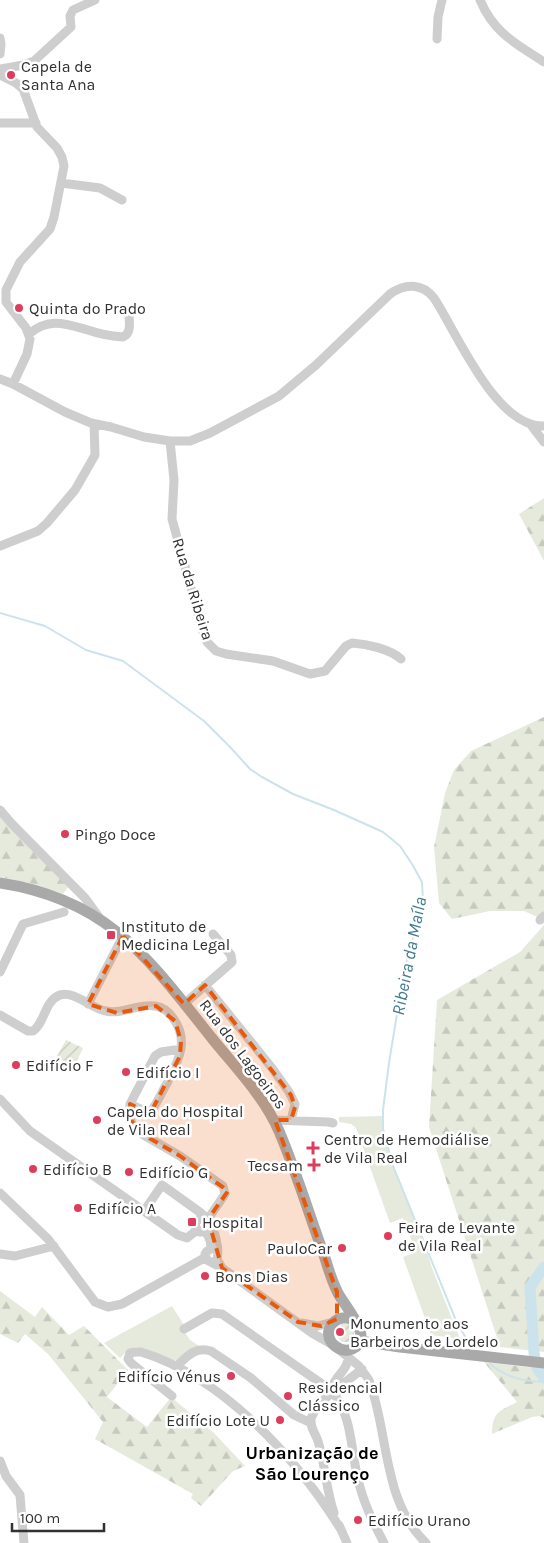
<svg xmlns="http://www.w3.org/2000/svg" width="544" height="1543" font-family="Karla,sans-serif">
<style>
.forest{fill:url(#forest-firs)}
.park{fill:#e5eadd}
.garden{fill:url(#garden-furrows)}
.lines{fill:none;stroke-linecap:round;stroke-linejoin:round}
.stream{stroke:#cde3eb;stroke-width:2}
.river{stroke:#cde3eb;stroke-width:11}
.minor{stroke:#cecece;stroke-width:9}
.major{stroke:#a9a9a9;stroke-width:11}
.marked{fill:#e8590c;fill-opacity:0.2;stroke:#e8590c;stroke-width:4;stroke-dasharray:10 6;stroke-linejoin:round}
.poi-dot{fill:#dd3d5c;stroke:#fff;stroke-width:2}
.labels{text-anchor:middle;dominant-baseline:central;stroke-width:5;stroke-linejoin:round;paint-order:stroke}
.poi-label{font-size:16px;fill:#313131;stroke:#fff;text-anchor:start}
.street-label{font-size:16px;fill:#313131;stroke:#fff}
.water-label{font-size:18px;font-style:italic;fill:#417b90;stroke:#fff}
.neighbourhood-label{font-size:18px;font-weight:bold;fill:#000;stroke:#fff}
</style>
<defs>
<pattern id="forest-firs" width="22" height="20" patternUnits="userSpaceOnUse" patternTransform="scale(1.25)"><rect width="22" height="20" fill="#e5eadd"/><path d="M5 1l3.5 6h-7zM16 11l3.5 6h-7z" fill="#c5c9be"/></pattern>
<pattern id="garden-furrows" width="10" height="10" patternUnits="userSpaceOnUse" patternTransform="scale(1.25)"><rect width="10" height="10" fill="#e5eadd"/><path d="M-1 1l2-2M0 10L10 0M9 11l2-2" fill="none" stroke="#c5c9be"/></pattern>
</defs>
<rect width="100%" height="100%" fill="#fff"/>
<path class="forest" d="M544,498V561L519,514Z
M544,717V920L524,911H490L452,919L439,903L434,847L445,793L454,770L471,751Z
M0,815L68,887L63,894L33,884L0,877Z
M544,925V1352L500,1347L429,1127L437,1000L520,952Z
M0,1291L35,1317L42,1307L69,1335L84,1326L128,1370L107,1397L147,1427L171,1397L214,1433L245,1466L233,1471L201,1506L191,1498L193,1494L95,1439L103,1422L48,1354L25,1334L18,1343L0,1334Z
M484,1362L544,1369V1418L539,1416L532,1417L492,1434C492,1412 500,1411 517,1402Z"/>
<path class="park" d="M383,1116L385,1141L393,1166L423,1238L432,1268L460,1339L431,1335L403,1257L416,1252L403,1218L390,1223L356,1128L351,1124L339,1122V1117Z
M172,1306L184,1325V1331L190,1340L199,1346L177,1360L174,1361L136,1347L129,1349L120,1358L104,1343Z"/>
<path class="garden" d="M66,1040L83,1048L74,1067L56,1058Z
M343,1323H350L354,1328V1338L349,1342H342L336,1335V1329Z"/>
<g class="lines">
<path class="stream" d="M0,613L45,626L86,650L123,661L204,721L231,748L250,769L262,777L293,794L334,810L383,832L400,846L412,864L422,882L423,901L404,971L389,1063L383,1110V1129L393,1166L457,1323L469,1343
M490,1364C507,1378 523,1381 544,1382"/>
<path class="river" d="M544,1267L530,1287L534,1353L537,1368L544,1378"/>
<path class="minor" d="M480,0C494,33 515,43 544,62
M0,38L1,44L0,54
M437,39L438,17L442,0
M0,69L23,65L34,61L71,27L70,16L73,10L95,0
M0,75L16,83L23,89L37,127L57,148L62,157L64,166L54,217L50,229L20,262L6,290V302L26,328L30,339L27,354L13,384
M0,123H36
M61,183L100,188L122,200
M29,334C49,317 66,324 88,330C99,334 111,336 123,337C132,333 129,322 129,314
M0,379L13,384L65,412L91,423L111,427L144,437L170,441H190L210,433L279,396L316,365L390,294C405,283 422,283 434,298C457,333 496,428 544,426
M531,425L544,442
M170,441L174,480L172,519L203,632L207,642L216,651L226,654L273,661L310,674L325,671L346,646L352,643C367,644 390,649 401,659
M0,546L38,531L47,523L75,490L95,455L94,424
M0,810L11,823L85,898L101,920
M540,920L544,916
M0,972L23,924L64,912
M205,985L272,1068L289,1092L295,1104L291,1120
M88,1004L123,936
M184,1004L232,962L231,955L213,934
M0,1015L28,1031H33C45,1023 44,1001 60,995C73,990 92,1009 106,1011C123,1015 138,1003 155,1006C162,1007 169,1012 173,1018C190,1041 178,1061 167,1083C162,1092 158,1101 152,1110L147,1112L130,1104
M181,1049L161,1052L155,1056L130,1104L129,1115L133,1126L142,1134L180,1156L223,1186L225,1194L208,1219
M0,1099L30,1131L178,1235L187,1238L197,1230
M273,1120L328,1122L333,1123
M0,1193L48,1239L95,1302L108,1307L122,1304L206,1257
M144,1211L162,1185L201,1213L206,1218
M0,1254L15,1256L54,1246
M222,1268L217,1259C220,1249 214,1224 206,1218C200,1217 196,1220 195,1226L199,1232H206L210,1240L211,1249L207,1251L205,1254L207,1260L222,1268L312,1333L333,1345
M301,1323L318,1326L333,1322
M184,1329L212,1313L222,1314L332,1391C353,1418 350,1447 358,1479C363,1502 373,1522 384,1543
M338,1349L359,1366L369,1380C389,1433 382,1501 426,1543
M177,1366C187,1356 196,1346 211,1351L251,1378L294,1415L311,1423
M332,1391C332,1377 349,1371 348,1356
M172,1396L131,1363L128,1359L130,1353L135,1352H141C223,1377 296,1458 340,1528
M0,1461L6,1476L20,1495L24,1543
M334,1513C326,1489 325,1464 318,1441C315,1433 308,1424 312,1416C322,1396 346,1383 362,1369
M339,1525L347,1543"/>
<path class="major" d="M0,883C111,900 150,961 215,1042C238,1070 264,1097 279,1131C296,1171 309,1214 324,1255C328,1267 331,1279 337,1291C342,1304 380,1342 349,1350C344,1351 339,1349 335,1346C318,1332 338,1308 357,1322
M360,1341L400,1347L544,1363"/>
</g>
<path class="marked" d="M123,936L184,1004L205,985L291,1095L295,1107L291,1120H275L337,1292V1319L321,1326L298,1322L222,1268L208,1219L228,1191L180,1156L139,1132L131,1120L130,1104L150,1114L180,1056L181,1041L175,1021L156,1006L117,1013L88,1004Z"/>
<g class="poi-dot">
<circle cx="11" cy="75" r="5"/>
<circle cx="19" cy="308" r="5"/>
<circle cx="65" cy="834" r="5"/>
<rect x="106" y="930" width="10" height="10" rx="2.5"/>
<circle cx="16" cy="1065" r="5"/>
<circle cx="126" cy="1072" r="5"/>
<circle cx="97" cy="1120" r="5"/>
<path d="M310.5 1140.5h5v5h5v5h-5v5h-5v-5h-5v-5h5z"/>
<path d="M311.5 1157.5h5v5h5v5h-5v5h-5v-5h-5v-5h5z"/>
<circle cx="33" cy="1169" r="5"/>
<circle cx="129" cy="1172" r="5"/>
<circle cx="78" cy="1208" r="5"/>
<rect x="187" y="1217" width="10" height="10" rx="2.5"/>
<circle cx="388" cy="1236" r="5"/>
<circle cx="342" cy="1248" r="5"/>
<circle cx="205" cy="1276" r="5"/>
<circle cx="340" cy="1332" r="5"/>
<circle cx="231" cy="1376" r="5"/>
<circle cx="288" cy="1396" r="5"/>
<circle cx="280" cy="1420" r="5"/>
<circle cx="358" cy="1520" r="5"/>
</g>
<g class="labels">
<g class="poi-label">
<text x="21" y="66">Capela de<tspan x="21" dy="18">Santa Ana</tspan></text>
<text x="29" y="308">Quinta do Prado</text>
<text x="75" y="834">Pingo Doce</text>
<text x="121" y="926">Instituto de<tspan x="121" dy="18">Medicina Legal</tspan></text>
<text x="26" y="1065">Edifício F</text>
<text x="136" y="1072">Edifício I</text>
<text x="107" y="1111">Capela do Hospital<tspan x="107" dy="18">de Vila Real</tspan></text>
<text x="324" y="1139">Centro de Hemodiálise<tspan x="324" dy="18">de Vila Real</tspan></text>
<text x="303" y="1165" text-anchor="end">Tecsam</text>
<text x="43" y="1169">Edifício B</text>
<text x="139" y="1172">Edifício G</text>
<text x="88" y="1208">Edifício A</text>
<text x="202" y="1222">Hospital</text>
<text x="398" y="1227">Feira de Levante<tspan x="398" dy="18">de Vila Real</tspan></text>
<text x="332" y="1248" text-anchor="end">PauloCar</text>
<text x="215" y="1276">Bons Dias</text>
<text x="350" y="1323">Monumento aos<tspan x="350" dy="18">Barbeiros de Lordelo</tspan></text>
<text x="221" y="1376" text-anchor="end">Edifício Vénus</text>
<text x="298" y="1387">Residencial<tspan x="298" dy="18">Clássico</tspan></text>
<text x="270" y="1420" text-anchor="end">Edifício Lote U</text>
<text x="368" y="1520">Edifício Urano</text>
</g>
<g class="street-label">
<text transform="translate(193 589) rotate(73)">Rua da Ribeira</text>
<text transform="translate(243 1054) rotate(53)">Rua dos Lagoeiros</text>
</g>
<g class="water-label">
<text transform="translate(409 956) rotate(-79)">Ribeira da Maíla</text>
</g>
<g class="neighbourhood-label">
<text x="312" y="1453">Urbanização de<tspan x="312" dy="21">São Lourenço</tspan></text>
</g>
</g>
<path d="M12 1523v8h92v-8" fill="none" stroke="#313131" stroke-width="2.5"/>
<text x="20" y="1523" font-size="15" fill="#313131" stroke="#ffffff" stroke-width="4" paint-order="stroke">100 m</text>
</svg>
